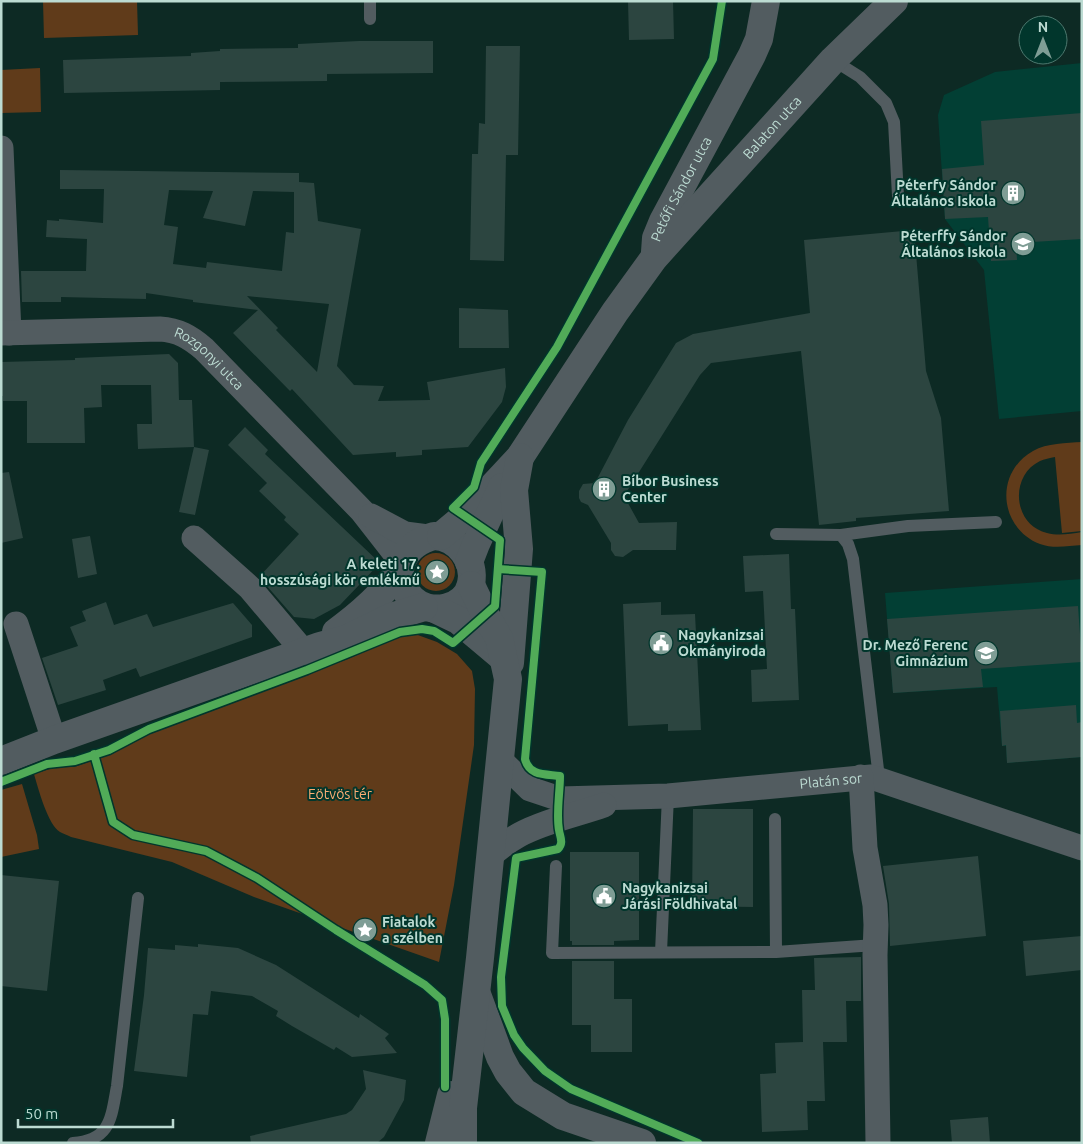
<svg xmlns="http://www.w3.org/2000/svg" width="1083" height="1144" font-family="Ubuntu,sans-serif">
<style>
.built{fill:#023f34}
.green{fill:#603b1a}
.building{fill:#2c4540;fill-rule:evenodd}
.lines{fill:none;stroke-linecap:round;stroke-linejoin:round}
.service{stroke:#525c60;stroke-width:12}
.minor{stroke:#525c60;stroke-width:25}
.tertiary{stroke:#525c60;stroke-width:28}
.cycleway-casing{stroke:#01362c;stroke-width:11}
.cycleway{stroke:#51ab58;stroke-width:8}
.labels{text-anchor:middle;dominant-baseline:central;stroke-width:4;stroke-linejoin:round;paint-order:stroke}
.street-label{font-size:14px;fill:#bcdbd2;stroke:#01362c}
.poi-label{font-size:14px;font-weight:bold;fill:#bcdbd2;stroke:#01362c;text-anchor:end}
.park-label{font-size:14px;fill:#fbad74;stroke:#01362c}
</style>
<rect width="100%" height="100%" fill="#0d2a24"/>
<path class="built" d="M1082,63V411L999,419L984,270L945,219L938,115L944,95L995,72Z
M1082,579V757L1007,763L1006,746H1002L997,687L893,693L885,593Z"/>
<path class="green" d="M43,1H137L138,35L44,38Z
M40,68L41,112L1,113V70Z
M1082,442V531L1062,533L1055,457C1050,458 1044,459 1040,461C1009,476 1013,525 1047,533C1058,536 1070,534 1082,532V545C1068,546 1053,549 1040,544C999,528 994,473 1033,451C1047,443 1066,443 1082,442Z
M417 572a19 19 0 1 1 38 0a19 19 0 1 1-38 0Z
M415,634L437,642L457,654L472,671L475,689L474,745L454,885L439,962L254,897L172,862L71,837C68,835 63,834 60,832C48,825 38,788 34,774L56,767H74L114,753L125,744L173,722L348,659L396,637Z
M22,784L37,835L39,849L1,857V790Z"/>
<path class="building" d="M628,1H673L674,39L629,40Z
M359,41H433V73L327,74V81L220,82V90L64,93L63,60L191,56V53L220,51V49L298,48V44Z
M486,46H520L518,155H506L504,261L470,260L472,154H478L479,123L485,124Z
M1082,113V239L1016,243L1017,260L991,261L988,217L945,219L942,169L984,165L981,121Z
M60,170L299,173V182L314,183L318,221L361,229L337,366L354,385L384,386L378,401L430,400L427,382L505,368L506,387L502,402L468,447L422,450V455L396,457V452L353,455L292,389L290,391L233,333L258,310L193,302V300L146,293V299L61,297V302H22L21,271H86L87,239L46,237L47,220L59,221V219L103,223L104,189H60ZM169,190L213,191L203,218L245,226L253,191L294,192V233L286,232L282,271L207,262L206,268L173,264L178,227L164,225ZM247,296L329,304L317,372L276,330L278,328Z
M914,230L926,371L941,418L949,511L856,518V521L819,525L801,351L719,362L711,363L700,375L624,496L639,523L677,522L676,550H633L623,557L615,556L611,550V543L588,505L581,502L579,498V491L583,484L595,483L628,420L676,343L693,334L810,313L804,240Z
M459,308L508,310L509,348H459Z
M169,354L178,363L179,400H192L194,447L138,449L137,424H152L151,385H101L102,407L84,408L85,443H27V401H3V396H1V362L75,360V358Z
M245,427L268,450L265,454L380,563L340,605L314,619L294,617L259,577L299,534L284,520L286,517L259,491L267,483L228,445Z
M194,447L209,450L195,515L179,512Z
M9,472L23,538L1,543V473Z
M90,536L97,574L78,578L72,539Z
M789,554L791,609H795L799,700L752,702L751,670L767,669L763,591L745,592L743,556Z
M106,602L114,625L147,614L153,627L233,603L252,625V637L140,677L136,668L103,680L106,690L58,705L42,658L78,646L70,627L86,621L82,611Z
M661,602V615L695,614L701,730L668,731V724L628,726L623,604Z
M1078,606L1082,662L981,669L983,687L893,693L887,619Z
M1076,705L1077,723L1082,722V757L1007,763L1006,745L1002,746L1000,711Z
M693,809H753V907L692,906Z
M570,852H639V940L614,941V945H572V941H570Z
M978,856L986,936L890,946L889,904L883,866Z
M1,875L59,881L47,991L1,986Z
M1082,936V970L1026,976L1023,941Z
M198,944L238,948L276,965L359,1018L360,1014L389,1034L385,1038L397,1053L352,1057L336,1047L334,1050L292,1026L276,1016L278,1011L252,996L211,991L208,1015L193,1014L187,1077L134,1071L144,995L148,948L175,950V945L198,947Z
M861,957V1001H846L847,1042H823L825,1101H807L808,1130L762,1132L760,1074L776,1073L775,1043L803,1042L802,990H815L814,958Z
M572,961H614V999H632V1052H591V1025H572Z
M363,1070L406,1080L404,1100L384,1137L377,1143H251L250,1136L346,1114L352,1110L366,1089Z
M988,1117L990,1143H952L950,1120Z"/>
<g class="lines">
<path class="service" d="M370,1V19
M833,60L860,77L886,103L894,122L898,196
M776,534L841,535L848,544L853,559L879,778
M841,535L908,526L996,522
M775,819L776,952
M556,866L552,953L776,952L875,945
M661,952L668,796
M73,1143C111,1140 111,1118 117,1086L138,898"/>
<g class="minor">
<path d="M1,148L9,333"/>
<path id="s1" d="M1,333L160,329C178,330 190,337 204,349L362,511L394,552L401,566"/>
<path d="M371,516L405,534L428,537"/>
<path d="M194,538L250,588L304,652"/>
<path d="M16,624L54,740"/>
<path id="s2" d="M500,760L530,789L560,799L668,796L871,777L1082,848"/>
<path d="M861,777L865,848L875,905L876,925L875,955L878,1143"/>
<path d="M490,856C499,848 508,841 519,835C545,821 576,815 604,805"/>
</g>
<g class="tertiary">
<path id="s3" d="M655,252L656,238L663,221L752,55L759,39L766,1"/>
<path d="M434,536C458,537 476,561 471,584C465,610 429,616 412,599C387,573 404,544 434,536Z"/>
<path id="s4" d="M441,536L465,516L520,457L615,312L654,258L833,60L894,1"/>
<path d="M469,562L476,544L502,487"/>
<path d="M435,609L458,620L502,657"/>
<path d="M336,632C361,614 382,595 400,571"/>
<path d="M510,663L519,549L514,490L520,457"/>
<path d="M1,761L54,740L320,646L346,639L391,617L424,607"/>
<path d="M478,997L500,1057L508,1072L524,1092L563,1116L642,1143"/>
<path d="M439,1143L451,1095"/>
<path d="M463,1143V1108L480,958L508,679L499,638L485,614L471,585"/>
</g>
<g class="cycleway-casing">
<path id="cycleway" d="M498,569L542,572L525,759C529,776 545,774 560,776C560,793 556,813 559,830C560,837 564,843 558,849L516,858L501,977L502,1006L514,1035L523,1048L545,1071L571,1089L698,1143
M94,754L113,822L133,835L206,851L257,878L336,930L425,985L442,1000L445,1019V1087
M1,782L47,764L75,761L109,750L149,729L307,670L400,632L422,629L434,631L453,643L495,606L500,540L453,508L474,487L481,463L557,347L713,59L722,1"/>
</g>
<use href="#cycleway" class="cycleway"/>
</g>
<defs>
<g id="building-disc" transform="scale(1.25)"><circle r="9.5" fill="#7f9d95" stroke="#01362c"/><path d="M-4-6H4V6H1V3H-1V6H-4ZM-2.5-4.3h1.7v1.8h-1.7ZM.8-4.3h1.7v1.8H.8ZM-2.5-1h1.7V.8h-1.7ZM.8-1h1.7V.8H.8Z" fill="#fff"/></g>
<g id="school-disc" transform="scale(1.25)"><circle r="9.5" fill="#7f9d95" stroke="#01362c"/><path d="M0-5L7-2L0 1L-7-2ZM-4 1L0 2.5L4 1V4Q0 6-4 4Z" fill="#fff"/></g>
<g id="sight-disc" transform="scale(1.25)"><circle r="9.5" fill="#7f9d95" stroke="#01362c"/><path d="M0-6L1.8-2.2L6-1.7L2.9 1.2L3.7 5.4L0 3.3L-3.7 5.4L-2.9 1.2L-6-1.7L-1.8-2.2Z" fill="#fff"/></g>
<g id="civic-disc" transform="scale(1.25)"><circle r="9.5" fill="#7f9d95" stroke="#01362c"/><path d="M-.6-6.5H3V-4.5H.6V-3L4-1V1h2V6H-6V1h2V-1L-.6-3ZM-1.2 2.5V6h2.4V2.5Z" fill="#fff"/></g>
</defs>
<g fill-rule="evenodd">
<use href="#building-disc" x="1013" y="193"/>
<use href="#school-disc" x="1023" y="244"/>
<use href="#building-disc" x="604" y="489"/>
<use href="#sight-disc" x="437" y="572"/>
<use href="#civic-disc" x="661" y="643"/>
<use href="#school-disc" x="986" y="653"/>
<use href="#civic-disc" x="604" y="896"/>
<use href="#sight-disc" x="365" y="930"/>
</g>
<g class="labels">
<g class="street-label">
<text stroke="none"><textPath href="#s4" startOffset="528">Balaton utca</textPath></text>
<text stroke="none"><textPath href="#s3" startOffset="69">Petőfi Sándor utca</textPath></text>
<text stroke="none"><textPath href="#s1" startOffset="218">Rozgonyi utca</textPath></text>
<text stroke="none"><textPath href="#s2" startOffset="345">Platán sor</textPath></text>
</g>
<g class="poi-label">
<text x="996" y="185">Péterfy Sándor<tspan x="996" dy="16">Általános Iskola</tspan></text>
<text x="1006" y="236">Péterffy Sándor<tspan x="1006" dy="16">Általános Iskola</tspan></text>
<text x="622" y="481" text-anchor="start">Bíbor Business<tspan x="622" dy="16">Center</tspan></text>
<text x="420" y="564">A keleti 17.<tspan x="420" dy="16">hosszúsági kör emlékmű</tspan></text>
<text x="678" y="635" text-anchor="start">Nagykanizsai<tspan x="678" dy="16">Okmányiroda</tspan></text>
<text x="968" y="645">Dr. Mező Ferenc<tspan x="968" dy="16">Gimnázium</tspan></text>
<text x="622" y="888" text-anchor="start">Nagykanizsai<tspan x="622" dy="16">Járási Földhivatal</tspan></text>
<text x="382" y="922" text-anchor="start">Fiatalok<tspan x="382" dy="16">a szélben</tspan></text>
</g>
<g class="park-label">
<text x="340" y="794">Eötvös tér</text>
</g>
</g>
<rect width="1083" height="1144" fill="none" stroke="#bcdbd2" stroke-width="5"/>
<g transform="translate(1043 40)"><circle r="24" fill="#01362c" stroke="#4c786e"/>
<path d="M0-4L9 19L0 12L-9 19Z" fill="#7f9d95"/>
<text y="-8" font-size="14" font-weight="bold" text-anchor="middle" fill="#bcdbd2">N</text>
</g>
<path d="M18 1119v8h155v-8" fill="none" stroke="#bcdbd2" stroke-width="2.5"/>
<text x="25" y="1119" font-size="15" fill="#bcdbd2" stroke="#01362c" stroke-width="4" paint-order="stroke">50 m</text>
</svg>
